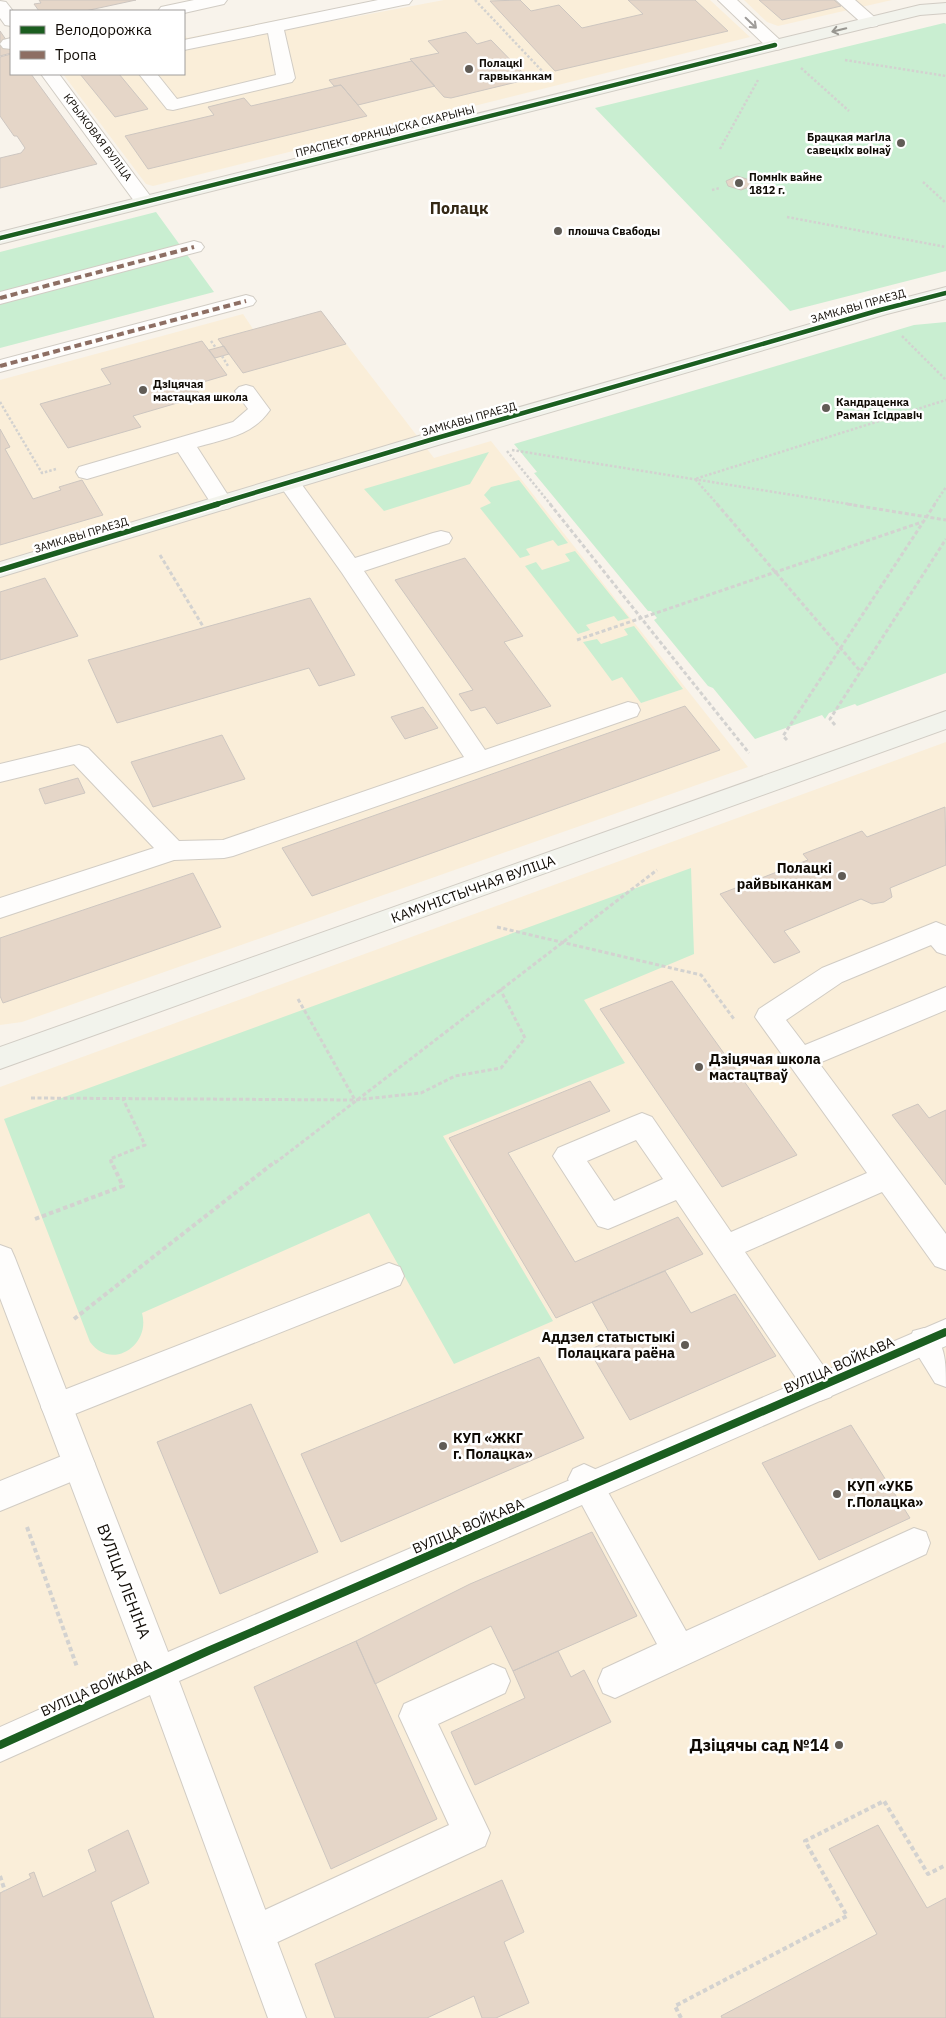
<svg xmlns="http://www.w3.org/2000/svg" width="946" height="2018" font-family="'IBM Plex Sans',sans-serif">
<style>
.built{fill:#faeed9}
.green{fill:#c9eed1}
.building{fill:#e5d6c8;stroke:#cdc6c0}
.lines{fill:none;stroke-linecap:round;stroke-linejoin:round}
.lane-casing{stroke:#d1ccc4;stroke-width:2}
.street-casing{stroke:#d1ccc4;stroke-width:2}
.secondary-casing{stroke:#d1ccc4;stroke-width:2}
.path-far2{stroke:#d3d2d0;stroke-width:2.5;stroke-dasharray:2.5 2;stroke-linecap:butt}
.path-far1{stroke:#d3d2d0;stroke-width:3;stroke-dasharray:4 2.5;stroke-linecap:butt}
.path{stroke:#d3d2d0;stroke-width:4;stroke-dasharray:4.5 3;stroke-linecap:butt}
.lane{fill:#fefdfc;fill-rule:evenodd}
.street{fill:#fefdfc;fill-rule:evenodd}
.secondary{fill:#f2f3ec;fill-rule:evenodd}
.quiet{stroke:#8d6e63;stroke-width:4;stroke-dasharray:7 4;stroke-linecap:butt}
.cycleway-far2-casing{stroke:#fff;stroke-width:7}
.cycleway-far1-casing{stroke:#fff;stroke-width:9}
.cycleway-casing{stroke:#fff;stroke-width:11}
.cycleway-far2{stroke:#1b5e20;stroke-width:4.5}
.cycleway-far1{stroke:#1b5e20;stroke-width:5.5}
.cycleway{stroke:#1b5e20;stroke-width:8}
.oneway{stroke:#9f9c99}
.oneway2{stroke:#989690}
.poi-dot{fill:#615c56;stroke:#fff;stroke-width:2}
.labels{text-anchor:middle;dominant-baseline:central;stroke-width:5;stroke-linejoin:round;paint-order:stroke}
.far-poi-label{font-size:11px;font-weight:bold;fill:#100b05;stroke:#fff;text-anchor:start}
.far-street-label{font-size:11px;fill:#100b05;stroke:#fff}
.poi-label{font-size:14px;font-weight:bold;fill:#100b05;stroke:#fff;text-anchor:start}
.street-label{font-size:14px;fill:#100b05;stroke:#fff}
.far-district-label{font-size:16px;font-weight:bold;fill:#342815;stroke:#fff}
.near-street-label{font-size:16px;fill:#100b05;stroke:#fff}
.near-poi-label{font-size:16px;font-weight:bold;fill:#100b05;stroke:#fff;text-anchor:end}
</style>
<rect width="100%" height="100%" fill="#f8f3eb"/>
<path class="built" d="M444,0H710L750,37L153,186L146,184L63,74H184V34L187,38L316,12L327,22Z
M744,0H892L778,26L767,22Z
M321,311L434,458L491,441L748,767L22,1022L0,1025V380L243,314L253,329Z
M946,742V2018H0V1087Z"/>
<path class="green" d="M944,23L946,24V271L790,311L595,108Z
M156,212L214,292L0,348V252Z
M946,322V673L857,706L855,704L829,713L825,719L822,715L755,739L713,688L708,686L654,620L657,618L651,611H648L534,473L537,472L514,444L914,325Z
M489,452L470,484L384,511L364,489Z
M519,480L568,543L558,546L553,540L526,549L530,555L520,558L480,508L491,503L484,495L491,487Z
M575,551L629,618L618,621L614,616L586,625L590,630L578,634L525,566L536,562L542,570L570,561L565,554Z
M634,626L683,689L641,703L622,677L612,681L583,642L597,639L601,644L628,635L624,629Z
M691,868L694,954L584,1000L625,1063L443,1136L553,1321L454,1364L369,1213L142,1313C151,1346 111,1371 90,1342L4,1119Z"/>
<path class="building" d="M39,0H136L85,11H39L34,4L41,3Z
M520,0L531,11L559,5L582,28L643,14L628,0H695L728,31L555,71L490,1Z
M759,0H834L841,6L782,20Z
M0,31L11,47V53L0,56Z
M466,32L477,44L491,40L527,77L525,80L451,98L444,97L410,59L439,53L428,41Z
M11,54V74H31L97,164L0,188V158L21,153L25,148L17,136H14L0,116V57Z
M412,61L435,86L358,105L341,85L334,86L329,80Z
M80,74H119L148,109L115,117Z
M341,85L367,116L148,169L125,136L214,115L208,107L244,98L251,106Z
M737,176L750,180L751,185L749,187L741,190L728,186L726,181Z
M321,311L346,344L243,373L218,339Z
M202,341L227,375L193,385L201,396L133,416L141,427L68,448L40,404L111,384L101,369Z
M224,346L229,354L215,358L209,350Z
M0,429L10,447L5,449L33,499L61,490L59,487L82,480L103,515L0,545Z
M465,558L523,636L504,642L551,706L497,724L485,707L471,711L459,694L473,690L395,580Z
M45,578L78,636L0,660V592Z
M310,598L355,675L319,686L309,668L117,723L88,660Z
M685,706L720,750L312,896L282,848Z
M423,707L438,728L405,739L391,717Z
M222,735L245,779L153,807L131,762Z
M78,778L85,793L45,804L39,789Z
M945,807L946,865L890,888L892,897L884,902L872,904L861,899L784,931L800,952L774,963L720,894L808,860L803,854L862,831L867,837Z
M193,873L221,927L3,1003L0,996V938Z
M672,981L797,1155L722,1187L600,1009Z
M590,1081L610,1111L508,1153L575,1262L678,1217L703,1254L556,1318L449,1138Z
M918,1104L929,1118L946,1110V1185L892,1115Z
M665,1271L691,1313L735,1294L776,1356L630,1420L589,1350L613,1339L592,1302Z
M539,1357L584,1438L341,1542L301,1454Z
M251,1404L318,1552L220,1594L157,1442Z
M851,1425L910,1518L819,1560L762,1463Z
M592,1532L637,1616L513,1671L491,1626L375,1684L356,1641L470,1584Z
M356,1641L437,1819L331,1869L254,1687Z
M558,1651L571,1677L584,1670L611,1722L475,1785L451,1732L525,1698L513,1671Z
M878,1825L927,1908L946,1898V2018H722L721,2016L877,1934L829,1849Z
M128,1830L149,1883L111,1902L154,2018H0V1893L31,1878L29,1874L34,1872L43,1897L96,1871L88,1850Z
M502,1880L524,1932L504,1942L529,2003L496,2018H482L474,1996L427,2018H335L315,1964Z"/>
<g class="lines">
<g class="lane-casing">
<path id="lane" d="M194,0H227L224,4L184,13L158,11L161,7Z
M378,0H412L409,4L403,5L284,30L295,78L292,82L173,110L167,109L139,74H157L177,99L276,75L268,33L184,50V40Z
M836,0H855L880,22L877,26L871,27L865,26Z
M11,38V49L3,48L0,44L3,40Z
M246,385L253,387L270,410C252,436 225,439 197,447L233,503L230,508L222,510L214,508L178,452L87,479L79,477L76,472L79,467L233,422L248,409L235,391L239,387Z
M289,476L297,478L355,558L433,533L441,531L449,533L452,538L449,543L364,571L485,750L628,702L637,704L640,710L637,716L233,856L224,858L174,860L0,918V898L154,848L74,764L0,782V764L79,745L88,748L179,841L223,840L464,757L342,573L278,483L281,478Z
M936,922L946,926V955L937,952L931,945L842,982L786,1020L805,1045L946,987V1010L819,1063L946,1234V1270L935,1266L882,1192L745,1252L831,1377L836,1387L831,1397L820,1401L809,1397L676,1200L608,1229L598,1226L553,1156L558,1148L632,1117L642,1113L652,1117L731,1232L867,1173L755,1017L759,1009L822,968ZM636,1140L663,1179L614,1201L587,1161Z
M389,1263L400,1267L404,1276L400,1285L57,1421L46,1417L41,1407L46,1397Z
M924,1328C946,1338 946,1362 946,1387L935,1383L909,1341L913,1331Z
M79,1449L90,1454L95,1464L90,1474L0,1511V1481Z
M584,1464L595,1469L686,1631L914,1528L926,1532L930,1543L926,1554L615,1698L603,1693L598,1681L603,1669L657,1644L568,1479L573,1469Z
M493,1664L505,1669L510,1681L505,1693L438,1724L490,1833L485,1846L269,1946L256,1951L243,1946L238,1933L243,1920L449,1825L399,1716L404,1704Z"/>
</g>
<g class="street-casing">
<path id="street" d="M718,0H737L781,41L784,45L781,49L775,50L769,49Z
M0,1L6,2L13,11L11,26L5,25L0,18Z
M41,74H59L151,197L154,201L151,205L144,207L137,205Z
M194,241L201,243L204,247L201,251L0,304V292Z
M246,295L253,297L256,301L253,305L0,372V360Z
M0,1245L11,1249L15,1258L168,1652L946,1319V1346L179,1681L306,2018H268L150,1695L0,1762V1727L139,1665L0,1298Z"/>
</g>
<g class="secondary-casing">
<path id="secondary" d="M946,3V13L920,15L776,50L0,244V232L775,40L920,5Z
M946,287V299L887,314L438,445L0,577V562L422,435L873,306Z
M946,711V729L0,1069V1047Z"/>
</g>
<path class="path-far2" d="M475,0L544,73
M845,60L946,76
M801,68L849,111
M720,149L758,80
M759,178L768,176
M923,182L946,203
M712,190L720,188
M787,217L946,247
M902,336L946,380
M211,341L216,348
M222,356L228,366
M0,402L42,473L56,469
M512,450L855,505
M507,451L551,505
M718,505L695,479L946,400
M934,505L946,487"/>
<path class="path-far1" d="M550,504L749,753
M717,504L861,672
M847,504L946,520
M160,555L204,628
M577,640L922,522
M835,725L830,719L946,539
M787,740L783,736L935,504
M497,927L701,975L734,1019
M298,999L355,1100
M31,1098L355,1100L421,1093L455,1076L501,1068L525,1038L500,989
M112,1163L110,1159L145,1145L123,1099
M275,1163L657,870"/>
<path class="path" d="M35,1219L123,1186L111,1161
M74,1319L276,1161
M27,1527L77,1667
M0,1876L5,1891
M681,2018L675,2006L847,1916L805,1841L884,1801L928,1874L946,1865"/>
<use href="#lane" class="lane"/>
<use href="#street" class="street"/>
<use href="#secondary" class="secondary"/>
<path class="quiet" d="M0,298L194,247
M0,366L246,301"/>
<g class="cycleway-far2-casing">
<path id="cycleway-far2" d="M0,238L775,45
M214,505L430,440L880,310L946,293"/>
</g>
<g class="cycleway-far1-casing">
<path id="cycleway-far1" d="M0,570L218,504"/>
</g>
<g class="cycleway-casing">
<path id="cycleway" d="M0,1745L208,1651L946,1332"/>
</g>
<use href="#cycleway-far2" class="cycleway-far2"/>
<use href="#cycleway-far1" class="cycleway-far1"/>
<use href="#cycleway" class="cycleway"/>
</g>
<defs><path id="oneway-shaft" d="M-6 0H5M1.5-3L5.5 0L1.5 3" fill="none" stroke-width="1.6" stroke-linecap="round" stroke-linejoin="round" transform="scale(1.25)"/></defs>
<use class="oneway" href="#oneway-shaft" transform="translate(751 23) rotate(44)"/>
<use class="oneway2" href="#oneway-shaft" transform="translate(839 30) rotate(166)"/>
<g class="poi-dot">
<circle cx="469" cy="69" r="5"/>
<circle cx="901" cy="143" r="5"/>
<circle cx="739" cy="183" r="5"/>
<circle cx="558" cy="231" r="5"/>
<circle cx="143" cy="390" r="5"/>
<circle cx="826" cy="408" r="5"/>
<circle cx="842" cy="876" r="5"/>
<circle cx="699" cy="1067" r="5"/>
<circle cx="685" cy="1345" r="5"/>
<circle cx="443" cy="1446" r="5"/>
<circle cx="837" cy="1494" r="5"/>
<circle cx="839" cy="1745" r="5"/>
</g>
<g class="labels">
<g class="far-poi-label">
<text x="479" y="63">Полацкі<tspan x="479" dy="13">гарвыканкам</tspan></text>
<text x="891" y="137" text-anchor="end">Брацкая магіла<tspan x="891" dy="13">савецкіх воінаў</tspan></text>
<text x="749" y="177">Помнік вайне<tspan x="749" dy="13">1812 г.</tspan></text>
<text x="568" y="231">плошча Свабоды</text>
<text x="153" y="384">Дзіцячая<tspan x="153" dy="13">мастацкая школа</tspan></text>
<text x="836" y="402">Кандраценка<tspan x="836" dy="13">Раман Ісідравіч</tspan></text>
</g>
<g class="far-street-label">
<text transform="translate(385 131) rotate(-14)">ПРАСПЕКТ ФРАНЦЫСКА СКАРЫНЫ</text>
<text transform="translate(98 137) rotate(53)">КРЫЖОВАЯ ВУЛІЦА</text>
<text transform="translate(858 306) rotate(-16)">ЗАМКАВЫ ПРАЕЗД</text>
<text transform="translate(469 419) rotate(-16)">ЗАМКАВЫ ПРАЕЗД</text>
<text transform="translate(81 535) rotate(-17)">ЗАМКАВЫ ПРАЕЗД</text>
</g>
<g class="poi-label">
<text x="832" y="868" text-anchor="end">Полацкі<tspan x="832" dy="16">райвыканкам</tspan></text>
<text x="709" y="1059">Дзіцячая школа<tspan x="709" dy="16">мастацтваў</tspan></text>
<text x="675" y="1337" text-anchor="end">Аддзел статыстыкі<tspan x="675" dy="16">Полацкага раёна</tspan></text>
<text x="453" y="1438">КУП «ЖКГ<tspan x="453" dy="16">г. Полацка»</tspan></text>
<text x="847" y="1486">КУП «УКБ<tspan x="847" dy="16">г.Полацка»</tspan></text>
</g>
<g class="street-label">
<text transform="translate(473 889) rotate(-20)">КАМУНІСТЫЧНАЯ ВУЛІЦА</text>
<text transform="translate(839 1365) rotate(-24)">ВУЛІЦА ВОЙКАВА</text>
<text transform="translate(468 1526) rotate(-23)">ВУЛІЦА ВОЙКАВА</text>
<text transform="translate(96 1688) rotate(-24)">ВУЛІЦА ВОЙКАВА</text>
</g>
<g class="far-district-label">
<text x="459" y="208">Полацк</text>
</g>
<g class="near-street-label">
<text transform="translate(124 1581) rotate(69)">ВУЛІЦА ЛЕНІНА</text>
</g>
<g class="near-poi-label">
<text x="829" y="1745">Дзіцячы сад №14</text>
</g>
</g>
<rect x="10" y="10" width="175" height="65" fill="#ffffff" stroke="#9f9d9b"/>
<rect x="20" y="26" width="25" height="8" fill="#1b5e20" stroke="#9f9d9b"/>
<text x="55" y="35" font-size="15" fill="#100b05">Велодорожка</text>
<rect x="20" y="51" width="25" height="8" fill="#8d6e63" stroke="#9f9d9b"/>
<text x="55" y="60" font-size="15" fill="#100b05">Тропа</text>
</svg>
